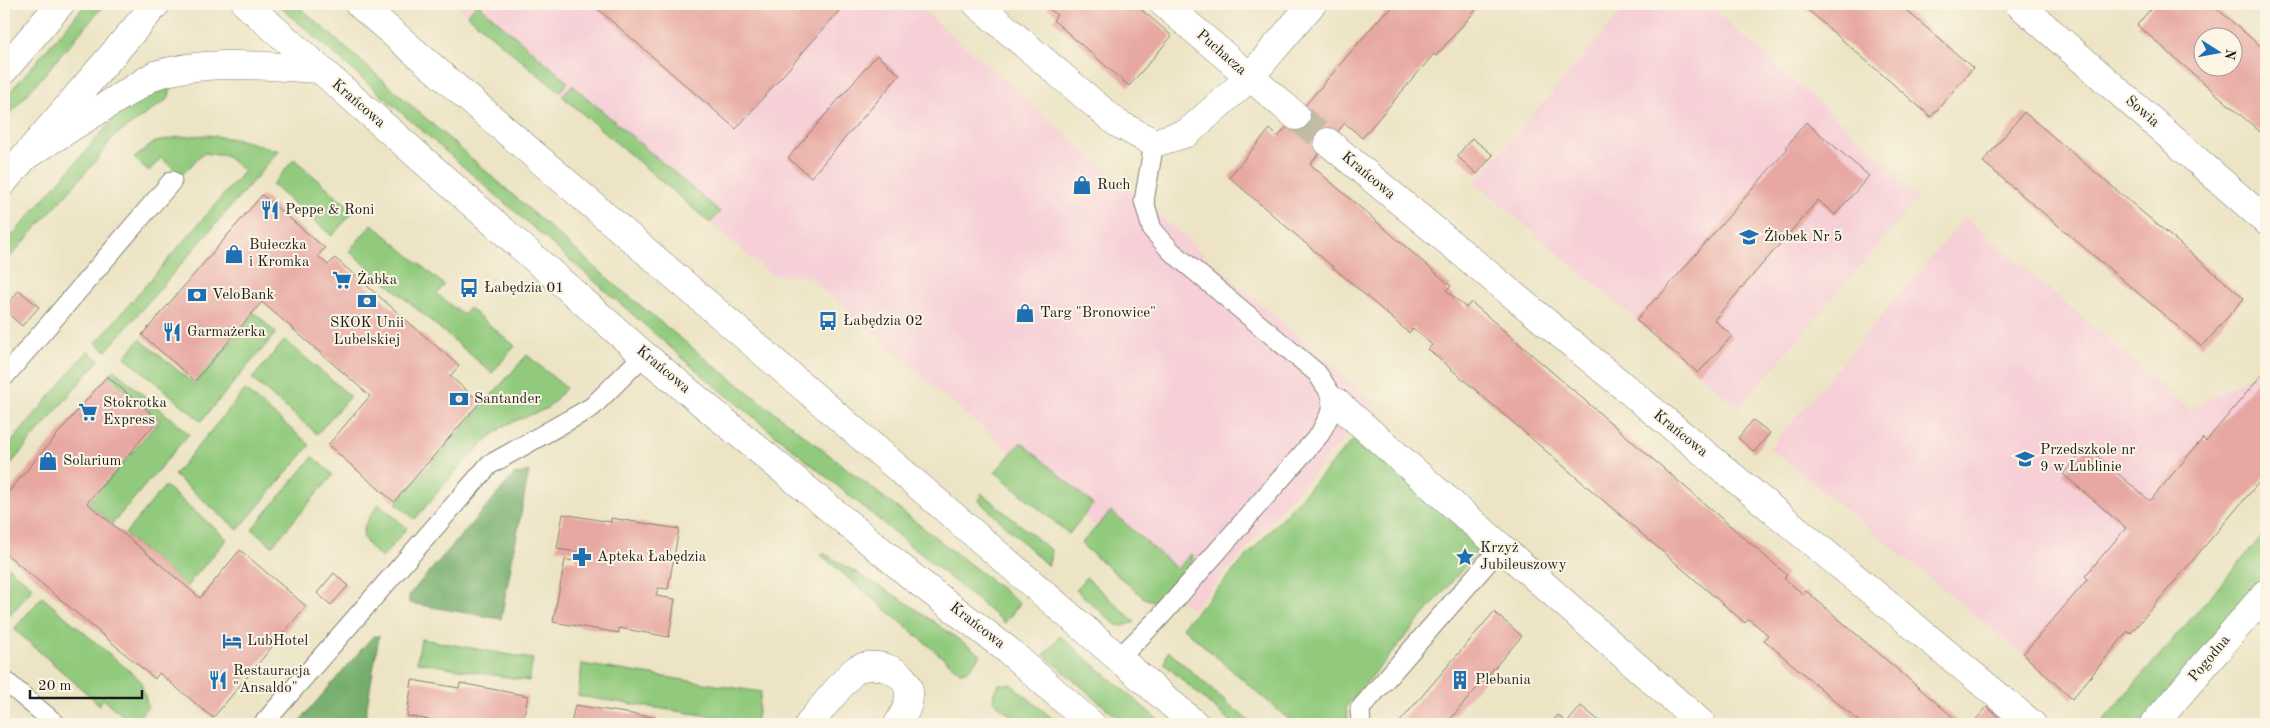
<svg xmlns="http://www.w3.org/2000/svg" width="2270" height="728" font-family="'Old Standard TT',serif">
<style>
.built{fill:#f6cfd7}
.green{fill:#91ca7d;stroke:#56734c}
.forest{fill:#74ae6c;stroke:#486544}
.building{fill:#e7a7a2;fill-rule:evenodd}
.lines{fill:none;stroke-linecap:round;stroke-linejoin:round}
.minor-tunnel{stroke:#c2bca2;stroke-width:28;stroke-dasharray:28 14;stroke-linecap:butt}
.service-casing{stroke:#848070;stroke-width:21}
.minor-casing{stroke:#848070;stroke-width:29}
.tertiary-casing{stroke:#848070;stroke-width:29}
.primary-casing{stroke:#848070;stroke-width:29}
.service{stroke:#fff;stroke-width:19}
.minor{stroke:#fff;stroke-width:28}
.tertiary{stroke:#fff;stroke-width:28}
.primary{stroke:#fff;stroke-width:28}
.labels{text-anchor:middle;dominant-baseline:central;stroke-width:4;stroke-linejoin:round;paint-order:stroke}
.street-label{font-size:15px;fill:#1c1c1c;stroke:#fcf5e5}
.poi-label{font-size:15px;fill:#1c1c1c;stroke:#fcf5e5;text-anchor:start}
</style>
<rect width="100%" height="100%" fill="#fcf5e5"/>
<filter id="ink" filterUnits="userSpaceOnUse"><feTurbulence type="fractalNoise" baseFrequency=".02" numOctaves="2"/><feDisplacementMap in="SourceGraphic" scale="10" xChannelSelector="R" yChannelSelector="G"/><feConvolveMatrix kernelMatrix="1 2 1 2 8 2 1 2 1" color-interpolation-filters="sRGB"/></filter>
<filter id="wash" filterUnits="userSpaceOnUse"><feTurbulence type="fractalNoise" baseFrequency=".0096" numOctaves="4" result="noise"/><feDisplacementMap in="SourceGraphic" scale="20" xChannelSelector="R" yChannelSelector="G"/><feGaussianBlur stdDeviation="1.12" result="paint"/><feColorMatrix in="noise" values="0 0 0 0 0 0 0 0 0 0 0 0 0 0 0 0 0 1.4 0 .05"/><feComposite in="paint" operator="in"/></filter>
<g filter="url(#wash)">
<rect width="100%" height="100%" fill="#ece4c4"/>
<path class="built" d="M455,4H916L1375,403L1192,610L807,276L771,275Z
M1629,4H1707L1900,175L1897,181L1918,199L1739,408L1475,182Z
M1965,217L2190,410L2266,367V474L2130,634L2127,631L2072,699L2023,654L1770,448Z"/>
<path class="green" d="M86,4H105L4,121V99Z
M277,4H296L620,289L712,364L1020,603L1005,623L702,375Z
M477,4H481L480,6L568,82L559,92L467,15Z
M572,85L720,212L710,223L562,96Z
M172,86L168,99L113,137L95,162L4,264V245L116,116L139,100Z
M207,135L241,140L279,151L106,351L96,343L244,171L226,156L203,153L182,175L161,158L149,171L134,158L155,142L178,137Z
M294,159L354,211L332,236L272,185Z
M372,224L444,285L437,294L463,315L469,308L515,346L492,373L349,251Z
M255,313L276,333L201,421L125,357L140,339L194,384Z
M285,340L350,396L317,434L252,379Z
M88,351L99,360L4,472V451Z
M527,355L566,388L548,408L505,425L484,442L454,473L415,519L396,503Z
M114,370L189,434L112,524L88,504L160,420L109,376Z
M245,390L310,445L238,530L174,475Z
M1355,438L1482,546L1346,707L1349,724H1294L1182,627Z
M1021,442L1093,504L1069,534L995,472Z
M313,457L333,475L272,546L252,529Z
M165,486L227,539L186,587L125,534Z
M981,493L1052,551L1048,566L979,501Z
M379,504L407,528L382,558C355,536 360,530 379,504Z
M1111,511L1177,569L1191,554L1193,557C1191,568 1168,599 1155,601C1151,601 1147,599 1144,598L1081,544Z
M2266,532V577L2143,724H2100Z
M823,553L901,599L981,655L967,671L960,672L821,555Z
M4,564L33,588L10,615L4,609Z
M1086,577L1135,622L1123,626L1116,625L1076,590Z
M42,597L140,680L148,706L140,716L150,724H132L102,698L100,705L14,629Z
M1060,636L1163,724H1125L1044,655Z
M421,639L533,659L529,681L417,662Z
M1168,651L1252,724H1233L1164,664Z
M582,664L761,692L756,723L578,696Z
M999,684H1011L1059,724H1021L993,701L994,692Z"/>
<path class="forest" d="M529,471L501,619L409,603V595L514,475Z
M373,636H379L364,724H297Z"/>
<g id="blocks">
<path class="building" d="M592,4H845L736,129Z
M1043,4H1135L1172,36L1129,86L1053,20L1057,15Z
M1395,4H1481L1436,56L1434,54L1362,138L1345,123L1310,164L1451,286L1446,290L1466,308L1471,302L1787,575L1784,578L1803,594L1806,591L1961,724H1862L1764,640L1768,635L1749,619L1745,623L1428,349L1432,345L1413,328L1409,333L1229,177L1270,129L1278,137L1385,12L1387,13Z
M1801,4H1899L1973,68L1931,117Z
M2155,4H2218L2215,7L2266,51V137L2137,25ZM2202,38H2232V68H2202Z
M877,55L900,75L811,177L788,158Z
M2024,112L2244,298L2202,347L1983,162Z
M1806,122L1869,176L1835,215L1818,200L1714,320L1732,336L1698,373L1636,320L1656,298L1657,299L1788,148L1786,147Z
M1472,138L1493,155L1477,174L1457,156Z
M262,195L325,248L318,256L328,265L335,258L459,366L450,376L480,402L394,502L328,445L370,396L262,302L195,381L142,335Z
M19,290L39,307L22,326L4,310Z
M2266,370V474L2130,634L2128,631L2072,699L2023,654L2088,579L2085,576L2126,528L2063,474L2087,447L2150,501L2203,438L2206,441Z
M107,376L158,420L87,503L200,598L240,550L306,606L213,718L159,673L155,679L4,552V497Z
M1753,420L1770,433L1754,452L1738,438Z
M563,514L611,522V518L679,529L668,589L658,588L656,596L675,599L669,637L619,628V633L553,622L565,560L576,561L577,552L557,549Z
M334,573L348,586L331,605L317,593Z
M1494,612L1522,636L1446,724H1398Z
M412,680L459,688L460,683L528,696L522,724H429L430,720L407,716Z
M575,705L657,718L656,724H571Z
M1581,706L1603,724H1550L1558,715L1567,723Z
M1987,707L2007,724H1972Z"/>
</g>
</g>
<g filter="url(#ink)">
<use href="#blocks" fill-opacity="0" stroke="#848070" stroke-width="1"/>
<g class="lines">
<path class="minor-tunnel" d="M1296,116L1328,142"/>
<g class="service-casing">
<path id="service" d="M4,377L172,181
M1118,659L1160,617L1320,434L1336,402L1317,373L1171,251L1152,229L1144,201L1154,143
M4,680L56,724
M263,724L489,465L592,407L644,355
M1361,724L1360,709L1501,547"/>
</g>
<g class="minor-casing">
<path id="minor" d="M977,4L1117,123L1154,143L1187,133L1249,78L1312,4
M1164,4L1296,116
M2019,4L2266,221
M1328,142L2032,724
M1336,402L1702,724
M809,724C816,715 850,673 857,669C875,660 907,670 909,692C910,704 904,714 898,724
M2154,724L2266,593"/>
</g>
<g class="tertiary-casing">
<path id="tertiary" d="M4,70L60,4
M24,157L155,75C208,59 264,66 319,69
M4,181L156,4"/>
</g>
<g class="primary-casing">
<path id="primary" d="M246,4L644,355L915,579L1009,651L1091,724
M359,4L1195,724"/>
</g>
<use href="#service" class="service"/>
<use href="#minor" class="minor"/>
<use href="#tertiary" class="tertiary"/>
<use href="#primary" class="primary"/>
</g>
</g>
<defs>
<g id="shop-bare" transform="scale(1.5)"><path d="M-5-2.5h2.3a2.7 3.5 0 0 1 5.4 0H5L5.5 6h-11ZM-1.5-2.5h3a1.5 2.3 0 0 0-3 0Z" fill="#1f6fb2" stroke="#fcf5e5" stroke-width="2.5" paint-order="stroke"/></g>
<g id="restaurant-bare" transform="scale(1.5)"><path d="M-5-6h1v4h1v-4h1v4h1v-4h1v5L-1.5 .5V6h-2V.5L-5-1ZM5-6V6H3V1.5H1.5Q1.5-4 5-6Z" fill="#1f6fb2" stroke="#fcf5e5" stroke-width="2.5" paint-order="stroke"/></g>
<g id="school-bare" transform="scale(1.5)"><path d="M0-5L7-2L0 1L-7-2ZM-4 1L0 2.5L4 1V4Q0 6-4 4Z" fill="#1f6fb2" stroke="#fcf5e5" stroke-width="2.5" paint-order="stroke"/></g>
<g id="supermarket-bare" transform="scale(1.5)"><path d="M-6-5.5h2.5l.6 2H6L4.5 2H-2.5L-4.4-4H-6ZM-1.5 3.2a1.3 1.3 0 1 0 .1 0ZM3 3.2a1.3 1.3 0 1 0 .1 0Z" fill="#1f6fb2" stroke="#fcf5e5" stroke-width="2.5" paint-order="stroke"/></g>
<g id="bus-bare" transform="scale(1.5)"><path d="M-5-6H5V4H4V6H2V4H-2V6H-4V4H-5ZM-3.5-4V0h7V-4ZM-3.5 1.2v1.5H-2V1.2ZM2 1.2v1.5H3.5V1.2Z" fill="#1f6fb2" stroke="#fcf5e5" stroke-width="2.5" paint-order="stroke"/></g>
<g id="bank-bare" transform="scale(1.5)"><path d="M-6-4H6V4H-6ZM0-2.3a2.3 2.3 0 1 0 0 4.6a2.3 2.3 0 1 0 0-4.6Z" fill="#1f6fb2" stroke="#fcf5e5" stroke-width="2.5" paint-order="stroke"/></g>
<g id="pharmacy-bare" transform="scale(1.5)"><path d="M-2-6h4v4h4v4h-4v4h-4v-4h-4v-4h4Z" fill="#1f6fb2" stroke="#fcf5e5" stroke-width="2.5" paint-order="stroke"/></g>
<g id="sight-bare" transform="scale(1.5)"><path d="M0-6L1.8-2.2L6-1.7L2.9 1.2L3.7 5.4L0 3.3L-3.7 5.4L-2.9 1.2L-6-1.7L-1.8-2.2Z" fill="#1f6fb2" stroke="#fcf5e5" stroke-width="2.5" paint-order="stroke"/></g>
<g id="hotel-bare" transform="scale(1.5)"><path d="M-6-4.5h1.5V1H6V5H4.5V3h-9V5H-6ZM-4 0a1.8 1.8 0 1 1 3.6 0ZM.5 0V-2.5h3Q6-2.5 6 0Z" fill="#1f6fb2" stroke="#fcf5e5" stroke-width="2.5" paint-order="stroke"/></g>
<g id="building-bare" transform="scale(1.5)"><path d="M-4-6H4V6H1V3H-1V6H-4ZM-2.5-4.3h1.7v1.8h-1.7ZM.8-4.3h1.7v1.8H.8ZM-2.5-1h1.7V.8h-1.7ZM.8-1h1.7V.8H.8Z" fill="#1f6fb2" stroke="#fcf5e5" stroke-width="2.5" paint-order="stroke"/></g>
</defs>
<g fill-rule="evenodd">
<use href="#shop-bare" x="1082" y="185"/>
<use href="#restaurant-bare" x="270" y="210"/>
<use href="#school-bare" x="1749" y="237"/>
<use href="#shop-bare" x="234" y="254"/>
<use href="#supermarket-bare" x="342" y="280"/>
<use href="#bus-bare" x="469" y="288"/>
<use href="#bank-bare" x="197" y="295"/>
<use href="#bank-bare" x="367" y="301"/>
<use href="#shop-bare" x="1025" y="313"/>
<use href="#bus-bare" x="828" y="321"/>
<use href="#restaurant-bare" x="172" y="332"/>
<use href="#bank-bare" x="459" y="399"/>
<use href="#supermarket-bare" x="88" y="412"/>
<use href="#school-bare" x="2025" y="459"/>
<use href="#shop-bare" x="48" y="461"/>
<use href="#pharmacy-bare" x="582" y="557"/>
<use href="#sight-bare" x="1465" y="557"/>
<use href="#hotel-bare" x="232" y="641"/>
<use href="#restaurant-bare" x="218" y="680"/>
<use href="#building-bare" x="1460" y="680"/>
</g>
<g class="labels">
<g class="street-label">
<text transform="translate(1221 53) rotate(41)">Puchacza</text>
<text transform="translate(358 104) rotate(41)">Krańcowa</text>
<text transform="translate(2142 112) rotate(41)">Sowia</text>
<text transform="translate(1368 176) rotate(40)">Krańcowa</text>
<text transform="translate(663 370) rotate(40)">Krańcowa</text>
<text transform="translate(1680 434) rotate(39)">Krańcowa</text>
<text transform="translate(977 626) rotate(38)">Krańcowa</text>
<text transform="translate(2210 659) rotate(-50)">Pogodna</text>
</g>
<g class="poi-label">
<text x="1097" y="185">Ruch</text>
<text x="285" y="210">Peppe &amp; Roni</text>
<text x="1764" y="237">Żłobek Nr 5</text>
<text x="249" y="245">Bułeczka<tspan x="249" dy="17">i Kromka</tspan></text>
<text x="357" y="280">Żabka</text>
<text x="484" y="288">Łabędzia 01</text>
<text x="212" y="295">VeloBank</text>
<text x="1040" y="313">Targ "Bronowice"</text>
<text x="843" y="321">Łabędzia 02</text>
<text x="367" y="323" text-anchor="middle">SKOK Unii<tspan x="367" dy="17">Lubelskiej</tspan></text>
<text x="187" y="332">Garmażerka</text>
<text x="474" y="399">Santander</text>
<text x="103" y="403">Stokrotka<tspan x="103" dy="17">Express</tspan></text>
<text x="2040" y="450">Przedszkole nr<tspan x="2040" dy="17">9 w Lublinie</tspan></text>
<text x="63" y="461">Solarium</text>
<text x="1480" y="548">Krzyż<tspan x="1480" dy="17">Jubileuszowy</tspan></text>
<text x="597" y="557">Apteka Łabędzia</text>
<text x="247" y="641">LubHotel</text>
<text x="233" y="671">Restauracja<tspan x="233" dy="17">"Ansaldo"</tspan></text>
<text x="1475" y="680">Plebania</text>
</g>
</g>
<rect width="2270" height="728" fill="none" stroke="#fcf5e5" stroke-width="20"/>
<g transform="translate(2218 52) rotate(101)"><circle r="24" fill="#fcf5e5" stroke="#a29e95"/>
<path d="M0-4L9 19L0 12L-9 19Z" fill="#1f6fb2"/>
<text y="-8" font-size="14" font-weight="bold" text-anchor="middle" fill="#1c1c1c">N</text>
</g>
<path d="M30 690v8h112v-8" fill="none" stroke="#1c1c1c" stroke-width="2.5"/>
<text x="38" y="690" font-size="15" fill="#1c1c1c" stroke="#fcf5e5" stroke-width="4" paint-order="stroke">20 m</text>
</svg>
